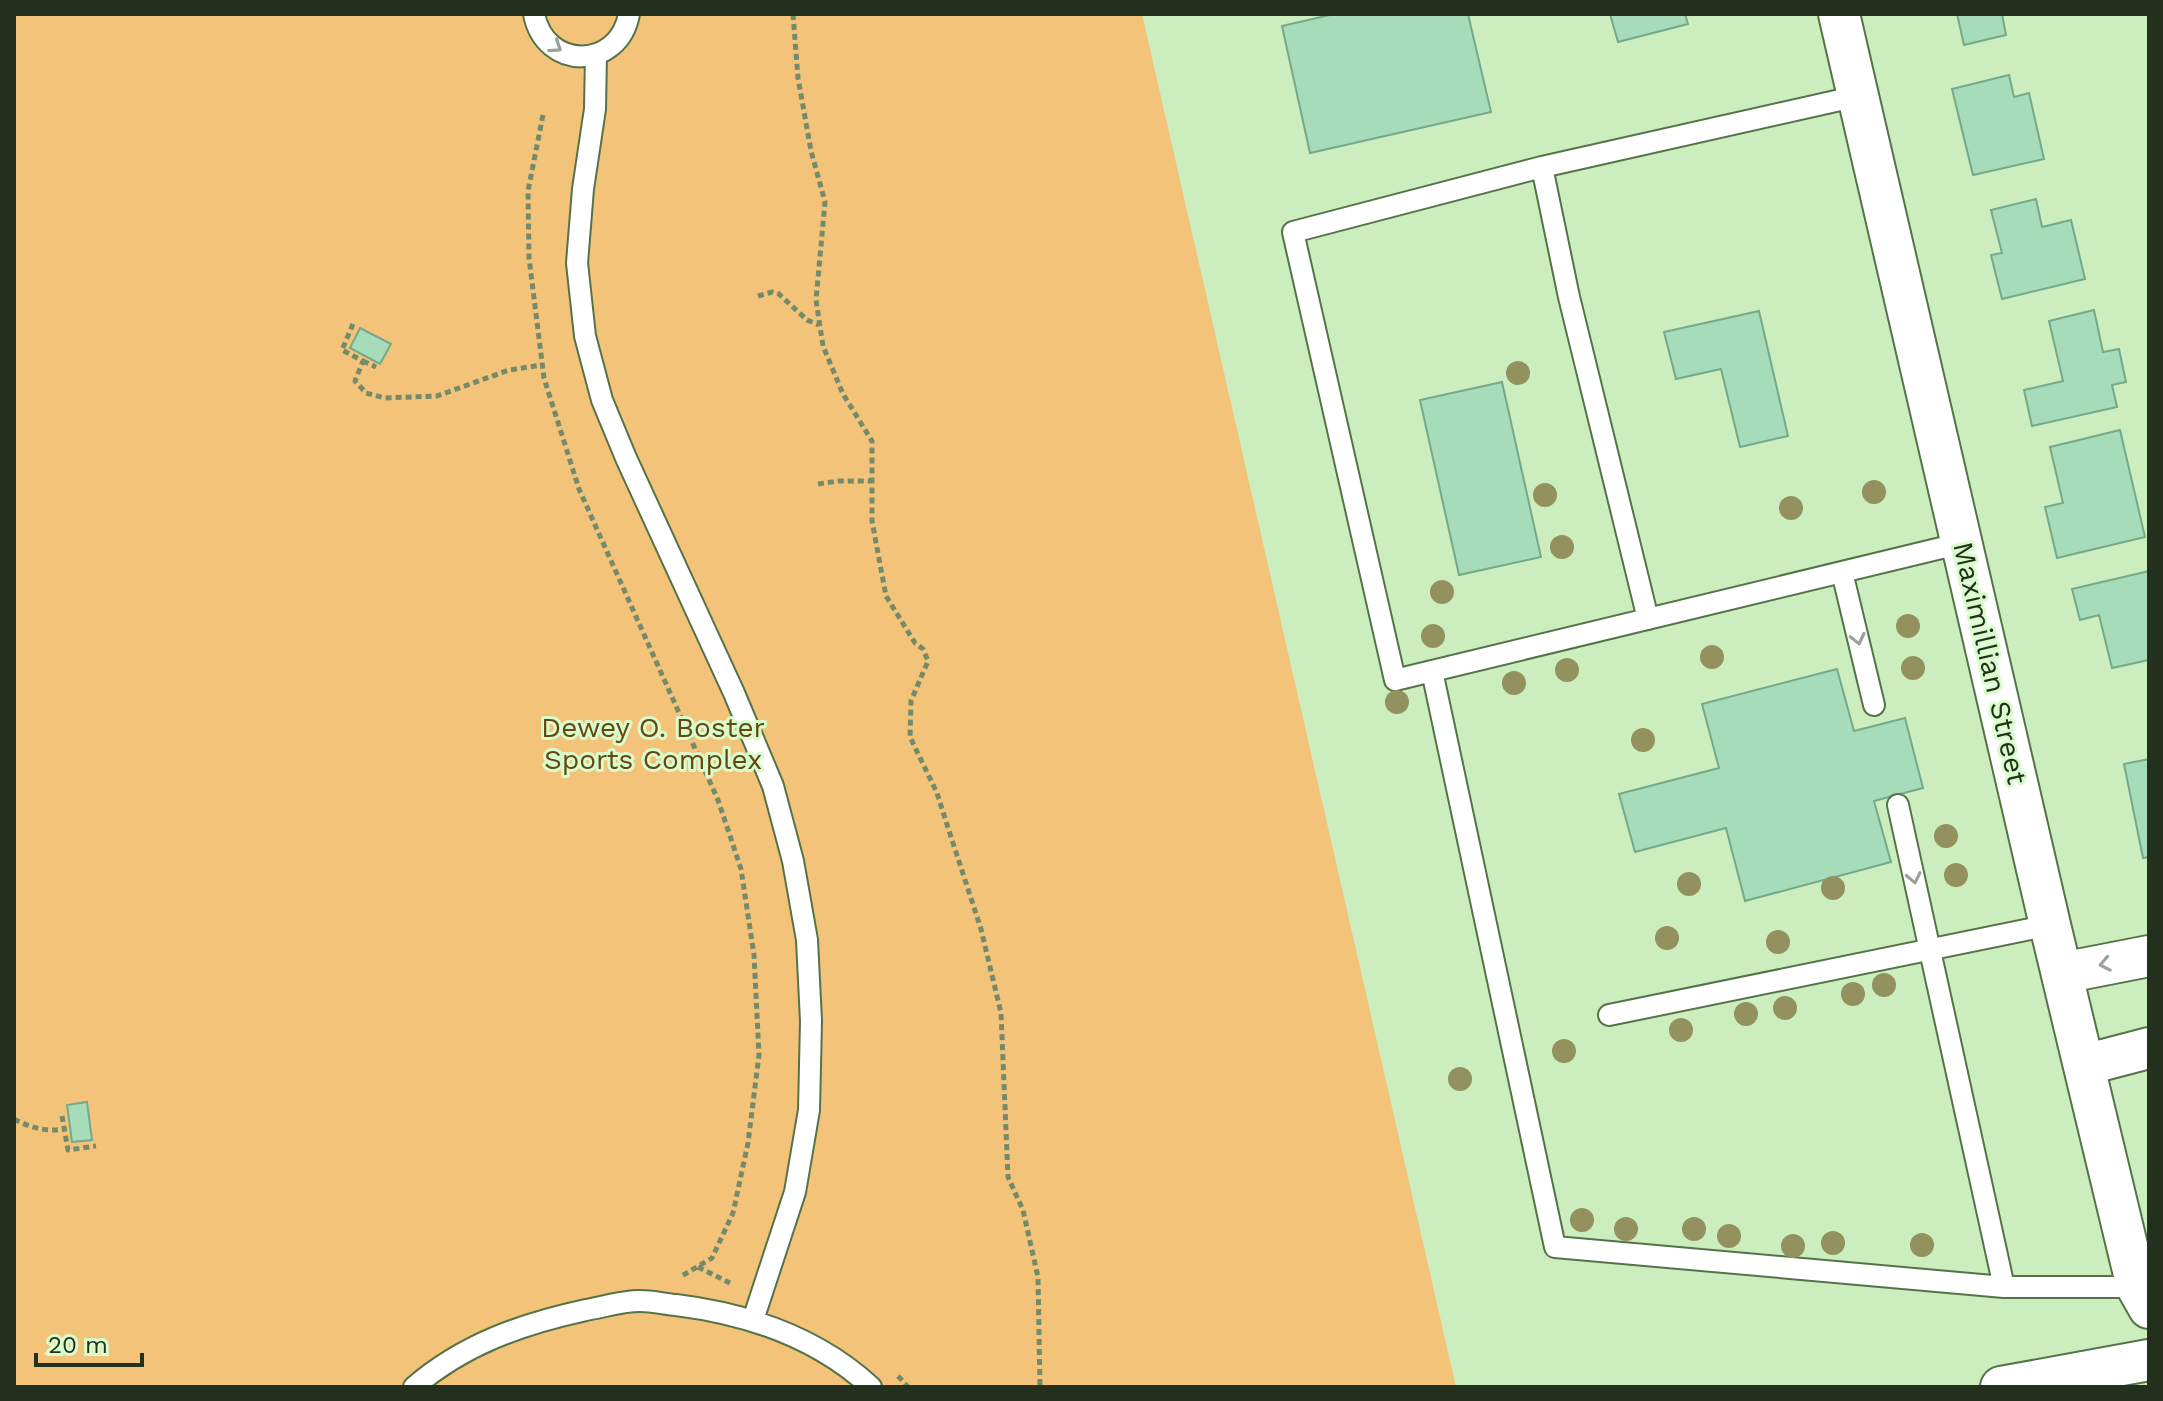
<svg xmlns="http://www.w3.org/2000/svg" width="2163" height="1401" font-family="'Work Sans',sans-serif">
<style>
.green{fill:#f3c37a}
.building{fill:#a6dcba;stroke:#75a989;stroke-width:2}
.lines{fill:none;stroke-linecap:round;stroke-linejoin:round}
.service-casing{stroke:#557349;stroke-width:24}
.minor-casing{stroke:#557349;stroke-width:44}
.path{stroke:#748b6b;stroke-width:5;stroke-dasharray:6 4;stroke-linecap:butt}
.service{stroke:#fff;stroke-width:20}
.minor{stroke:#fff;stroke-width:40}
.tree{fill:#93925f}
.oneway{stroke:#9ca29a}
.labels{text-anchor:middle;dominant-baseline:central;stroke-width:6;stroke-linejoin:round;paint-order:stroke}
.street-label{font-size:28px;fill:#23301e;stroke:#d9fccc}
.park-label{font-size:28px;fill:#654711;stroke:#d9fccc}
</style>
<rect width="100%" height="100%" fill="#cceebf"/>
<path class="green" d="M14,14H1142L1456,1387H14Z"/>
<path class="building" d="M1334,14H1468L1491,112L1310,153L1282,26Z
M1610,14H1685L1688,24L1618,42Z
M1957,14H2002L2006,35L1964,45Z
M2009,75L2014,97L2029,93L2044,159L1973,175L1952,89Z
M2036,199L2042,227L2071,220L2085,279L2002,299L1991,255L2002,253L1991,210Z
M2094,310L2103,352L2119,349L2126,382L2112,385L2117,407L2032,426L2024,390L2063,381L2049,321Z
M1759,311L1788,436L1740,447L1721,369L1676,379L1664,332Z
M360,328L391,344L380,364L350,348Z
M1502,382L1541,557L1459,575L1420,400Z
M2120,430L2145,537L2057,558L2045,507L2063,503L2050,447Z
M2149,571V660L2112,668L2099,615L2080,620L2072,589Z
M1837,669L1854,731L1905,718L1923,788L1874,801L1891,862L1745,901L1726,828L1635,852L1619,794L1719,768L1702,704Z
M2149,759V857L2143,858L2124,764Z
M87,1102L92,1140L72,1142L67,1105Z"/>
<g class="lines">
<g class="service-casing">
<path id="service" d="M534,14C545,71 619,70 629,14
M596,55L595,109L583,189L577,263L585,336L602,400L626,458L734,693L773,786L793,861L807,940L811,1021L809,1110L795,1192L753,1320
M1858,96L1542,167L1293,232L1395,680L1962,543
M1542,167L1569,297L1648,619
M1842,572L1874,705
M1432,671L1555,1247L2004,1287H2137
M1898,805L2004,1287
M1609,1015L2050,925
M414,1387C464,1344 522,1324 586,1310C603,1307 622,1301 640,1301C652,1301 665,1304 676,1305C748,1314 818,1338 871,1387"/>
</g>
<g class="minor-casing">
<path id="minor" d="M1839,14L2050,925L2137,1287L2149,1308
M2062,973L2149,956
M2084,1065L2149,1048
M2001,1387L2149,1360"/>
</g>
<path class="path" d="M793,14L798,78L811,151L825,202L816,300L823,346L843,394L872,441V521L886,596L915,643L923,649L928,661L911,701L910,737L937,793L951,837L981,929L1001,1013L1008,1177L1023,1210L1038,1277L1040,1387
M543,115L528,191L529,258L544,378L579,489L718,800L741,869L754,955L759,1055L748,1143L733,1213L712,1258L680,1277
M758,296L772,292L779,294L807,320L819,325
M353,324L342,350L363,361L355,381L366,393L385,398L437,396L509,370L542,365
M363,361L376,367
M818,484L838,481H872
M62,1116L68,1150L96,1146
M14,1119C31,1128 46,1132 64,1129
M698,1267L730,1283
M898,1376L908,1387"/>
<use href="#service" class="service"/>
<use href="#minor" class="minor"/>
</g>
<g class="tree">
<circle cx="1518" cy="373" r="12"/>
<circle cx="1874" cy="492" r="12"/>
<circle cx="1545" cy="495" r="12"/>
<circle cx="1791" cy="508" r="12"/>
<circle cx="1562" cy="547" r="12"/>
<circle cx="1442" cy="592" r="12"/>
<circle cx="1908" cy="626" r="12"/>
<circle cx="1433" cy="636" r="12"/>
<circle cx="1712" cy="657" r="12"/>
<circle cx="1913" cy="668" r="12"/>
<circle cx="1567" cy="670" r="12"/>
<circle cx="1514" cy="683" r="12"/>
<circle cx="1397" cy="702" r="12"/>
<circle cx="1643" cy="740" r="12"/>
<circle cx="1946" cy="836" r="12"/>
<circle cx="1956" cy="875" r="12"/>
<circle cx="1689" cy="884" r="12"/>
<circle cx="1833" cy="888" r="12"/>
<circle cx="1667" cy="938" r="12"/>
<circle cx="1778" cy="942" r="12"/>
<circle cx="1884" cy="985" r="12"/>
<circle cx="1853" cy="994" r="12"/>
<circle cx="1785" cy="1008" r="12"/>
<circle cx="1746" cy="1014" r="12"/>
<circle cx="1681" cy="1030" r="12"/>
<circle cx="1564" cy="1051" r="12"/>
<circle cx="1460" cy="1079" r="12"/>
<circle cx="1582" cy="1220" r="12"/>
<circle cx="1626" cy="1229" r="12"/>
<circle cx="1694" cy="1229" r="12"/>
<circle cx="1729" cy="1236" r="12"/>
<circle cx="1833" cy="1243" r="12"/>
<circle cx="1922" cy="1245" r="12"/>
<circle cx="1793" cy="1246" r="12"/>
</g>
<defs><path id="oneway-chevron" d="M-2-3.5L2.5 0L-2 3.5" fill="none" stroke-width="1.6" stroke-linecap="round" stroke-linejoin="round" transform="scale(2)"/></defs>
<g class="oneway">
<use href="#oneway-chevron" transform="translate(556 47) rotate(34)"/>
<use href="#oneway-chevron" transform="translate(1858 639) rotate(77)"/>
<use href="#oneway-chevron" transform="translate(1914 878) rotate(78)"/>
<use href="#oneway-chevron" transform="translate(2105 964) rotate(169)"/>
</g>
<g class="labels">
<g class="street-label">
<text transform="translate(1990 663) rotate(77)">Maximillian Street</text>
</g>
<g class="park-label">
<text x="653" y="727">Dewey O. Boster<tspan x="653" dy="32">Sports Complex</tspan></text>
</g>
</g>
<rect width="2163" height="1401" fill="none" stroke="#23301e" stroke-width="32"/>
<path d="M36 1353v12h106v-12" fill="none" stroke="#23301e" stroke-width="4"/>
<text x="48" y="1353" font-size="24" fill="#23301e" stroke="#d9fccc" stroke-width="6" paint-order="stroke">20 m</text>
</svg>
